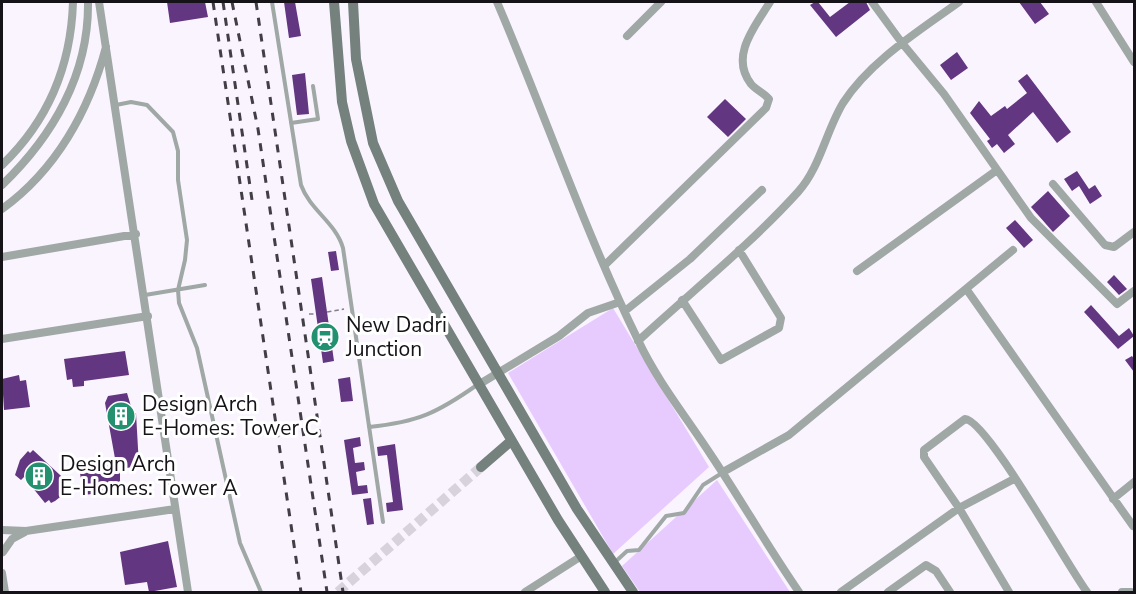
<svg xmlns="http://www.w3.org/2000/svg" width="1136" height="594" font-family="'Nunito Sans',sans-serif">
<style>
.green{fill:#e8cbfe}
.building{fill:#633681}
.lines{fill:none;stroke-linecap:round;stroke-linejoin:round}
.secondary-tunnel{stroke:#d8d2dc;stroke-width:10;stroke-dasharray:10 5;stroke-linecap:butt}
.path{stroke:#837e87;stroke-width:1.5;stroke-dasharray:4.5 3;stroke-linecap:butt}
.lane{stroke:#9fa8a4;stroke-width:4}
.street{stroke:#9fa8a4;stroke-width:8}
.secondary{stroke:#74817c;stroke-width:10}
.rail{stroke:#423e45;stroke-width:3;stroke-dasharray:8 8;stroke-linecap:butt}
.labels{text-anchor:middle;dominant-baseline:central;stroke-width:6;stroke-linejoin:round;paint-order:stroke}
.poi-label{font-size:21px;fill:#151218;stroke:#fff;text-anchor:start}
</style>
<rect width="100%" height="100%" fill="#faf4ff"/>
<path class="green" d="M613,308L709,467L613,554L508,373Z
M717,480L790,592H640L622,566Z"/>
<path class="building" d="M167,2H205L208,17L170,23Z
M284,2H295L301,36L289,38Z
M815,2H818L830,17L850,2H866L870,10L836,37L810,5Z
M1019,2H1040L1049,14L1035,24Z
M957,52L968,68L951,80L940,65Z
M305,73L309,114L297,115L292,75Z
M1027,74L1071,132L1057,143L1033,112L1008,135L1015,144L1004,153L997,144L992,148L987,141L990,139L970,113L979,101L991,116L1005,106L1007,109L1027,93L1018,81Z
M725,99L746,119L728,137L707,117Z
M1077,171L1089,189L1095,185L1102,196L1090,204L1079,186L1072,191L1064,179Z
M1048,191L1070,216L1053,232L1031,207Z
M1015,220L1033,240L1024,248L1006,228Z
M336,251L339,270L331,271L328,252Z
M1114,275L1127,289L1119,295L1107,282Z
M322,277L334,361L323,363L311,279Z
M1091,305L1119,336L1129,328L1134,336L1118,349L1084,312Z
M125,351L129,375L84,381V386L73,387L72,379L67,380L64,359Z
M1132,356L1134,359V372L1125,360Z
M19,375L20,381L26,380L30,407L4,410L2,379Z
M350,377L353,401L341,402L338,379Z
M127,393L133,413H136L139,466L120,469V491L83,495L80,473L83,472L82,469L116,464L105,403L108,396Z
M360,437L361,446L353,448L355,463L364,462L365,470L356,472L358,486L367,485L368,493L352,495L344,440Z
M395,444L403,510L387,512L386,503L393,502L387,455L378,456L377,447Z
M33,450L73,487L55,501L51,503L49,500L45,503L24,477L21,480L15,475L20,460L28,451L30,453Z
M371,498L374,524L367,525L363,499Z
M168,541L177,587L149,592L147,582L125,585L120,552Z"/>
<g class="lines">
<path class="secondary-tunnel" d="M338,592L481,467"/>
<path class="path" d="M327,312L344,309
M309,314H316"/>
<path class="lane" d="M272,2L301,185C310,210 336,223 343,248L383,522
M116,105L131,102L147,105L173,132L178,151V180L187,240L185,260L178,290L179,303L197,348L240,543L261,592
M291,123L318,119L313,86
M145,295L205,285
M369,427C418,422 437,413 477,385
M614,563L627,551L639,550L666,516L684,513L703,485L722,473"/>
<path class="street" d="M99,2L188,592
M497,2C545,114 584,230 638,340C657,381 687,418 711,455C741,500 768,547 799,592
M872,2L902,43L944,94L1031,218L1117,304L1134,291
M1096,2L1134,62
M627,36L661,2
M2,165C48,121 71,65 73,2
M1053,184L1105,245L1114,247L1134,232
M2,185C53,136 89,74 88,2
M2,209C56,170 89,111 106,47
M2,257L136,234
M605,265L766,108L769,99C764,93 756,90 751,84C729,56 756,25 770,2
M857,271L997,170
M967,290L1133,526
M682,300L721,360L779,328L781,318L739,250
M625,311L690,259L762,190
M2,339L148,316
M638,341C691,292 749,246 798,192C820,168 826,131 843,103C870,61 919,31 959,2
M478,385L559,336L588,313L620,302
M723,472L789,435L1013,250
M1113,499L1134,482
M2,530L26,531L175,509
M3,552L12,539L25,532
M2,573L5,592
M525,592L580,557
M841,592L959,508L1014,479
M888,592L926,565L936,571L950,592
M1009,592L959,508L924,457V450L965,419C987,420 1068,567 1087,592
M1122,592H1131"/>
<path class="secondary" d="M334,2L342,102L351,141L374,204L558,520L605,592
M353,2L356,59L373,143L398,201L577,509L633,592
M481,467L511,441"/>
<path class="rail" d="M213,2L301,592
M223,2L252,200
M232,2L258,129L327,592
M256,2L343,592"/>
</g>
<defs>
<g id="station-disc" transform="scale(1.5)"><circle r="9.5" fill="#239070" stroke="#fff"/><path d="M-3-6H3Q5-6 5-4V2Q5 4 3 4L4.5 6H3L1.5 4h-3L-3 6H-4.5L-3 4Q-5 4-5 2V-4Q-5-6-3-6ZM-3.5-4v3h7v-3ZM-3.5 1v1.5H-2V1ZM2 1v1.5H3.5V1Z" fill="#fff"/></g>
<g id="building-disc" transform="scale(1.5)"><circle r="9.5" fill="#239070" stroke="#fff"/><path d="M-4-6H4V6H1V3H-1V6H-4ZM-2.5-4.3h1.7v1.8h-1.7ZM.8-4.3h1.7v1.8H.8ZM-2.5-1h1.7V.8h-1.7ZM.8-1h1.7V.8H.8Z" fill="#fff"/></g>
</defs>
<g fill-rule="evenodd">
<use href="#station-disc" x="325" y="337"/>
<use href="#building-disc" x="121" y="416"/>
<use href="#building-disc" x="39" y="476"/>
</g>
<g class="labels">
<g class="poi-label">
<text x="346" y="325">New Dadri<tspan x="346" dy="24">Junction</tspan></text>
<text x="142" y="404">Design Arch<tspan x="142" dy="24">E-Homes: Tower C</tspan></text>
<text x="60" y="464">Design Arch<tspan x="60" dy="24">E-Homes: Tower A</tspan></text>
</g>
</g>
<rect width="1136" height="594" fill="none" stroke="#151218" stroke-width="6"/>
</svg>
